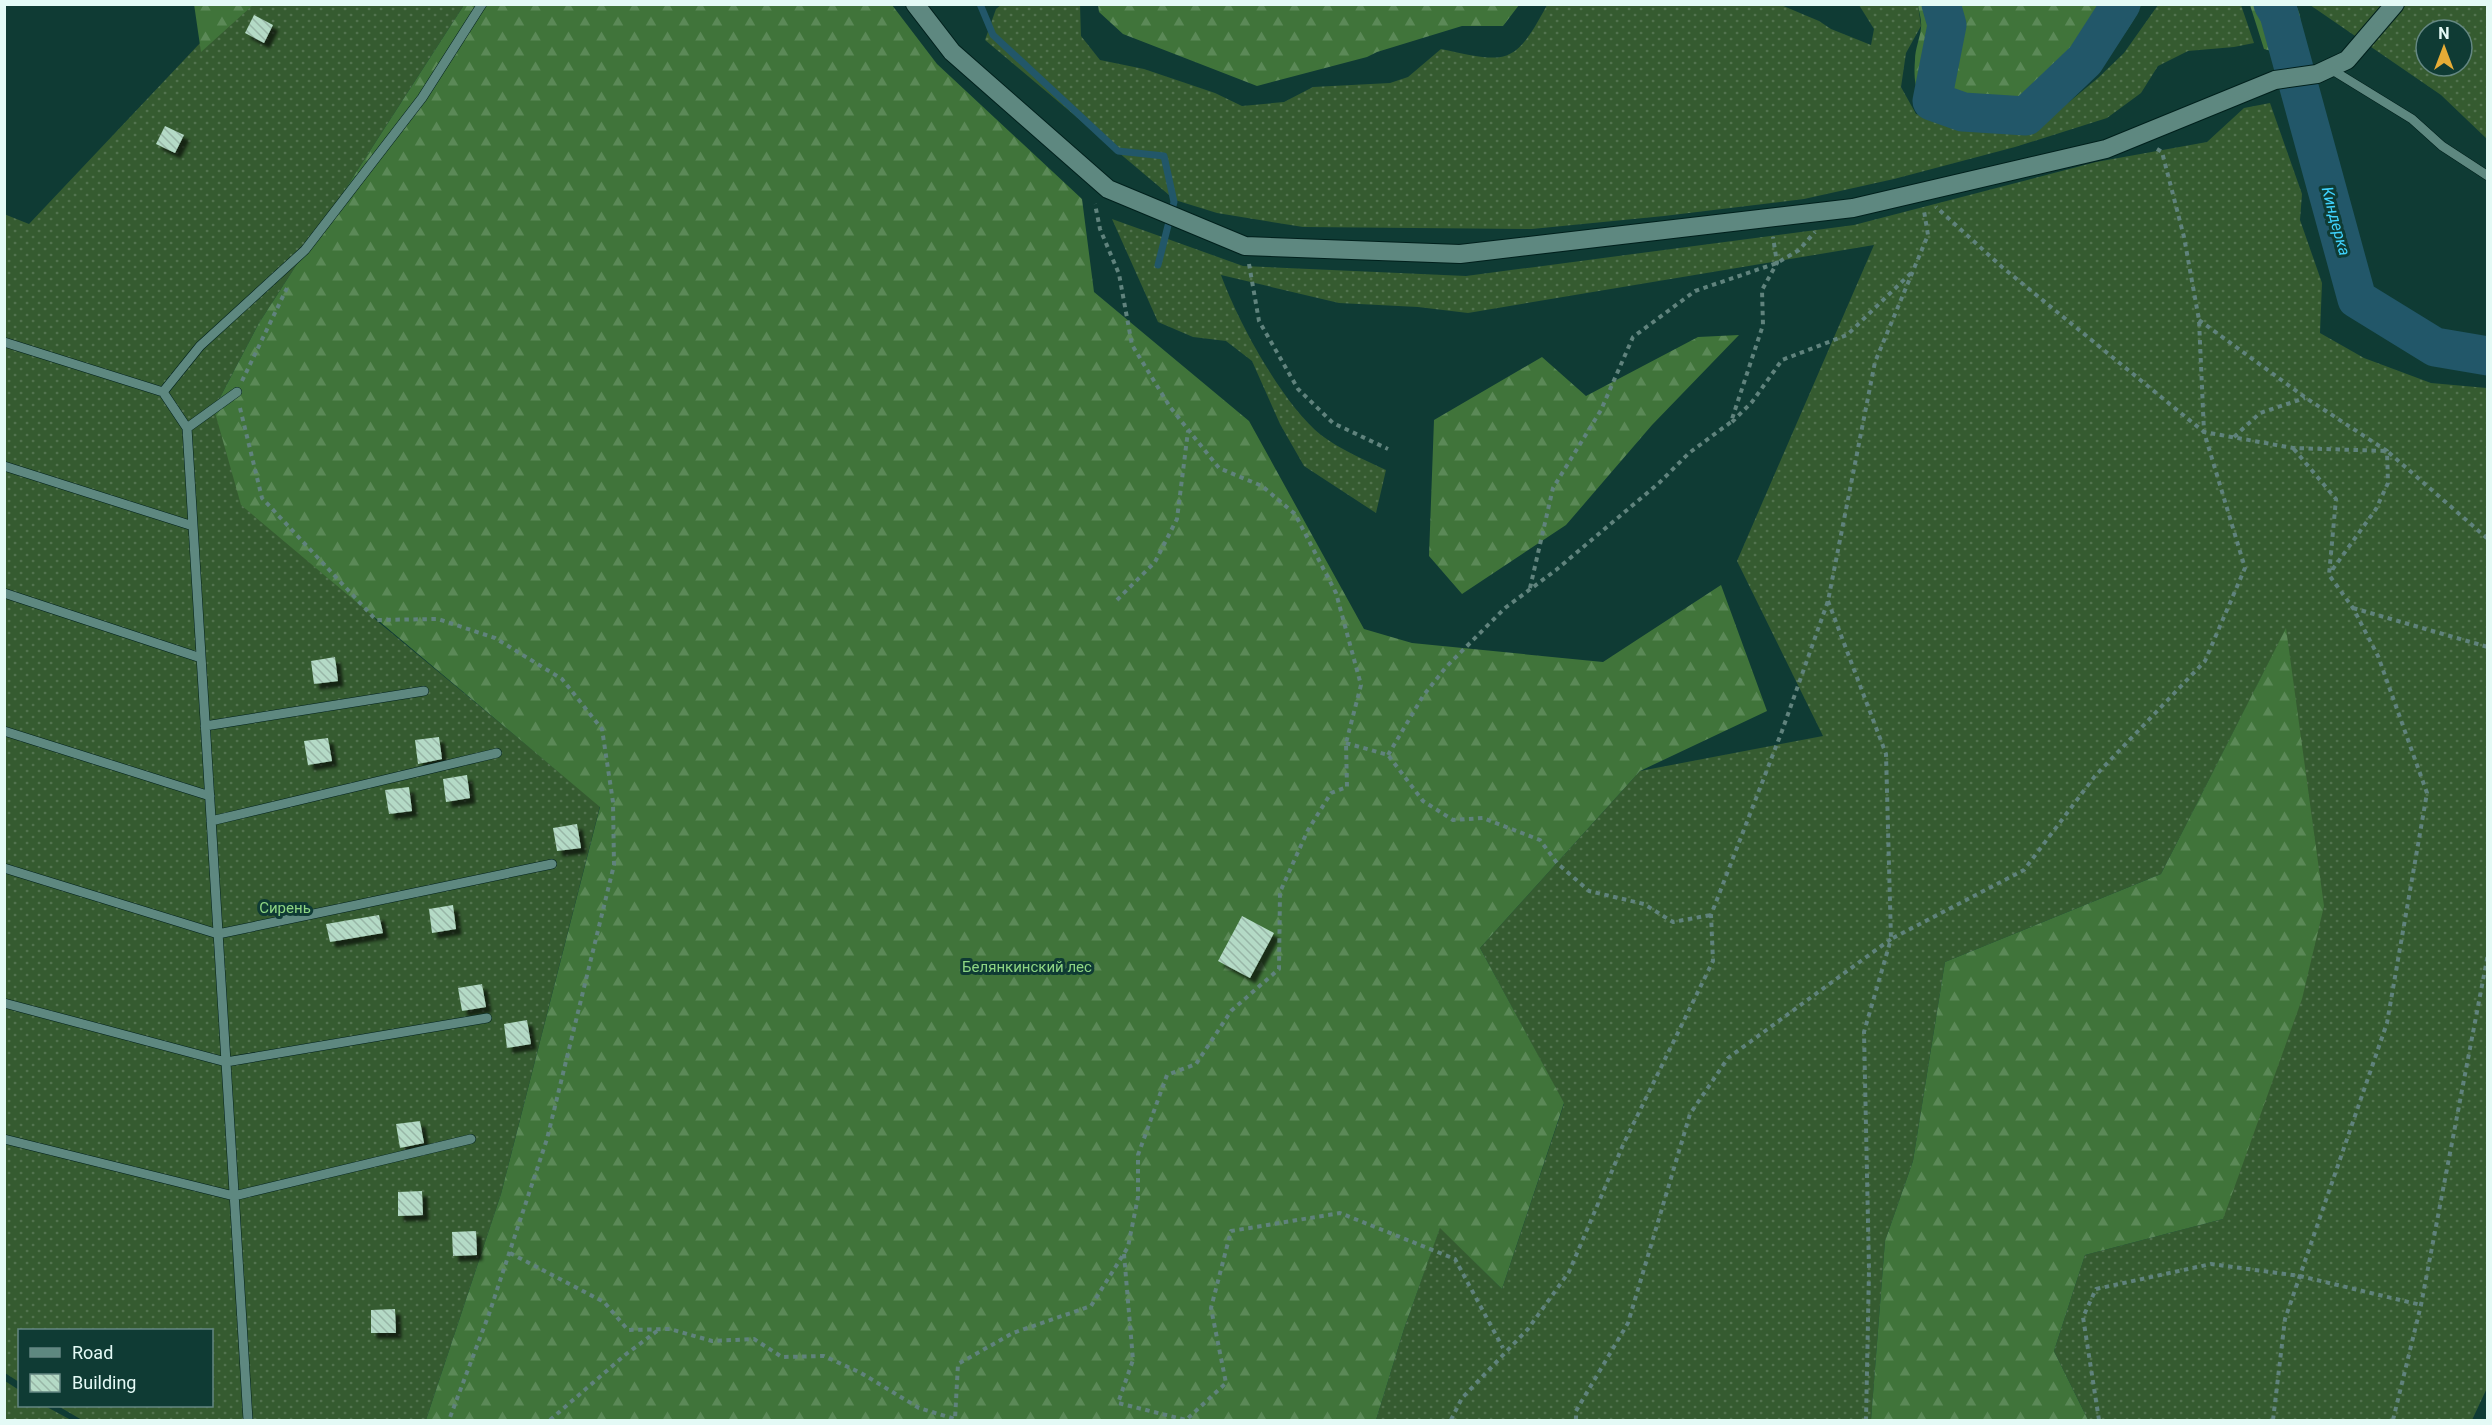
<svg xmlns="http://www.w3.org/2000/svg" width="2492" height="1425" font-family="Roboto,sans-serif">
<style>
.grass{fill:url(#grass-dots);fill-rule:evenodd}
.forest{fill:url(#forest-firs)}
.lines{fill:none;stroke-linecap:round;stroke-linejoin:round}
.stream{stroke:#225769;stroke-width:7}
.river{stroke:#225769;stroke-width:39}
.building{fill:url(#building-back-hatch);filter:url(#shadow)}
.lane-casing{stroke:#01201c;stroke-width:10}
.street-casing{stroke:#01201c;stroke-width:20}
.path{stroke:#60837d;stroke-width:4;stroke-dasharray:4.5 4.5;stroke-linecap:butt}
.lane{stroke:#5e8880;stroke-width:9}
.street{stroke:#5e8880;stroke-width:18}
.labels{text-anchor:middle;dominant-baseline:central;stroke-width:6;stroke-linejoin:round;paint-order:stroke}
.park-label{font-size:15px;fill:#8ed684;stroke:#0f3b34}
.water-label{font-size:16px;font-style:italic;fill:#3fd2fd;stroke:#0f3b34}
</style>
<defs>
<pattern id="grass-dots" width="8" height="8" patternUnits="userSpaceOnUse" patternTransform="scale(1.5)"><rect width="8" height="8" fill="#355b30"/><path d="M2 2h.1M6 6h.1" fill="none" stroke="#52734f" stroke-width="1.8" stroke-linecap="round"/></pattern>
<pattern id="forest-firs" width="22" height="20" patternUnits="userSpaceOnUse" patternTransform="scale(1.5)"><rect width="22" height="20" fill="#40743a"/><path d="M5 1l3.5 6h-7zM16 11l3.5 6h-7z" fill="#5b8957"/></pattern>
<pattern id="building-back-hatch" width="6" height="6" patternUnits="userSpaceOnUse" patternTransform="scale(1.5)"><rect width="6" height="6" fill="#b4dac6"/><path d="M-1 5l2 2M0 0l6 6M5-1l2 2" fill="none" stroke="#98b6a7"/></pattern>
<filter id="shadow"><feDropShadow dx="5.5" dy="5.5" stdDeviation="1.5" flood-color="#0009"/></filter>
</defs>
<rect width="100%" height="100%" fill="#0f3b34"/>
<path class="grass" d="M236,5H464L259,323L214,409L376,620L600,806L501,1194L426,1420H82L58,1406H212V1330H20L19,1382L5,1373L4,214L29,224Z
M1001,5H1080L1081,36L1100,60L1144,69L1215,93L1242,106L1284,102L1313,87L1390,83L1408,77L1441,49C1507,63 1514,67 1547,5H1781L1819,21L1831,29L1871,45L1874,29L1859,5H1918L1921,26L1906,53L1901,87L1916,114L1956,123L2015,128L2069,102L2098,78L2124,53L2158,5H2241L2254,43L2234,47L2188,51L2158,66L2141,93L2107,118L2015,147L1894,179L1804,199L1664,216L1532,229L1303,227L1217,213L1175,200L985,40L996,9Z
M2310,5H2487V139L2441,95ZM2426,30H2462V66H2426Z
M2270,103L2302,194L2300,220L2322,283L2320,333L2364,358L2431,383L2487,388L2488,1386L2472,1420H2088L2054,1351L2085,1255L2223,1219L2286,629L2161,874L1945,962L1913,1161L1885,1241L1871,1420H1376L1404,1329L1440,1227L1502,1289L1564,1104L1480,948L1640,771L1823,736L1737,561L1874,245L1468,313L1418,307L1339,303L1221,275C1238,322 1282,403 1321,435C1339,449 1365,460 1386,470L1376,513L1304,466L1280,424L1252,361L1226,341L1193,337L1158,322L1112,219L1243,266L1466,276L1854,225L2096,162L2207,142L2244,108Z
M5,1381L19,1390L20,1406H45L71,1420H5Z"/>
<path class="forest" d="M194,4H253V5L201,52Z
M464,5H892L937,64L1082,199L1094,292L1249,421L1364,629L1412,643L1603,662L1721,585L1767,711L1640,771L1480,948L1564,1103L1502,1289L1440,1228L1404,1329L1376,1420H426L501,1194L600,807L241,505L214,409L259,323Z
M1098,5V4L1519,5L1503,26H1462L1377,52L1367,57L1257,86L1123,34L1099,12Z
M1918,5V4L2141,5C2121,53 2066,92 2026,123C2000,121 1934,123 1920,97C1914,87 1914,71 1915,60C1915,49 1920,38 1921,28C1922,20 1919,12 1918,5Z
M2250,5H2296L2300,15L2301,49L2279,53L2264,49Z
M1739,335L1652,425L1566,525L1462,594L1429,556L1434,420L1542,357L1586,396L1698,337Z
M2286,628L2324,906L2302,999L2223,1219L2085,1255L2054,1351L2088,1420H1871L1885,1241L1913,1161L1945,962L2161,874Z"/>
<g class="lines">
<path class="stream" d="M980,4L993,35L1118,151L1164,156L1174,202L1158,265"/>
<path class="river" d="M1941,4L1947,25L1932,101L1963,112L2026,116L2085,60L2121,4
M2273,4L2279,14L2357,299L2435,347L2488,356"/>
</g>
<path class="building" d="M254,15L273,25L264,43L245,33Z
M165,126L184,135L175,153L156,144Z
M335,657L338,681L314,684L311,661Z
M439,737L442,759L418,764L415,740Z
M328,738L332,761L308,765L304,741Z
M467,775L470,798L446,802L443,779Z
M409,787L412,811L389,814L385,790Z
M577,824L581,848L557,851L553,828Z
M453,905L456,929L432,933L429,909Z
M379,915L383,933L330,942L326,924Z
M1242,916L1274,933L1250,978L1218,961Z
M482,984L486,1007L462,1011L458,988Z
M527,1020L531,1044L507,1048L504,1024Z
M420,1121L424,1143L400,1148L396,1124Z
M422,1191L423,1215L398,1216V1192Z
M476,1231L477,1255L453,1256L452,1232Z
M395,1309L396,1333H371V1310Z"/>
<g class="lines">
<g class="lane-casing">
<path id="lane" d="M2329,68L2412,119L2442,146L2488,176
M4,342L163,392
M187,428L237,392
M4,466L193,526
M4,593L201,658
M205,726L424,691
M4,731L210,796
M211,821L497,753
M4,868L218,934L552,864
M4,1003L226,1062L487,1018
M4,1139L234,1196L471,1139
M248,1420L187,428L163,392L200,346L305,250L422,98L482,4"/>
</g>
<g class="street-casing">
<path id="street" d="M915,4L952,52L1108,189L1245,246L1460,254L1853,208L2106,149L2275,80L2317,74L2347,60L2395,4"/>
</g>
<path class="path" d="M2157,149L2162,152L2184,237L2199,320L2204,432L2293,448L2387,451L2488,539
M1249,264L1259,321L1298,389L1333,423L1388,449
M2199,320L2306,398L2387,451L2388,483L2376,509L2330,573
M242,381L287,288
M240,408L262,498L376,620L438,619L495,638L562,679L602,729L613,802L614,865L547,1139L489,1314L449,1420
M1732,422L1752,402L1782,360L1847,335L1911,273
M2234,437L2260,413L2305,398
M1530,588L1553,488L1601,410L1633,337L1695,291L1777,263L1799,250L1815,232
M1117,600L1155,562L1177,519L1188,431
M1828,601L1886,754L1891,939L2024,870L2095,776L2205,661L2245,568L2204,432L2002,267L1936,207
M2353,608L2488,647
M1346,743L1388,755L1423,801L1453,820L1483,818L1540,840L1557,863L1589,891L1644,904L1673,922L1711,915
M1388,755L1423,696L1446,667L1505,608L1556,570L1659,483L1689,453L1731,422L1763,325L1762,290L1777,263L1773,237
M510,1253L604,1302L628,1330L670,1329L712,1341L754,1339L782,1357L824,1356L861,1373L919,1408L955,1419L958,1364L1013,1333L1091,1306L1128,1247L1138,1197V1155L1167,1075L1196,1064L1231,1011L1279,969L1280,892L1308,830L1331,793L1347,787L1346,743L1361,685L1336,593L1295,514L1262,486L1219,468L1170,407L1132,345L1119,274L1100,229L1095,204
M1124,1254L1133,1360L1118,1403L1186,1420L1226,1383L1211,1308L1231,1231L1340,1213L1455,1259L1503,1348
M550,1420L625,1355L657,1331
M1451,1420L1462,1398L1528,1329L1569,1272L1623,1145L1713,961L1711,915L1782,731L1828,601L1875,362L1928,235L1924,211
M1576,1420V1411L1628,1323L1690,1114L1728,1058L1891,939L1864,1032L1869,1270L1866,1420
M2099,1420L2083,1317L2096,1289L2211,1264L2300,1276L2421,1305
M2273,1420L2285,1319L2387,1023L2427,793L2378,656L2353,608L2329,575L2336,499L2293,448
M2393,1420L2421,1305L2488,954"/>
<use href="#lane" class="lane"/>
<use href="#street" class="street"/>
</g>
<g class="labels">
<g class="park-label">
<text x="285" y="908">Сирень</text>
<text x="1027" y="967">Белянкинский лес</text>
</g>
<g class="water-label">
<text transform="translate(2336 221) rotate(75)">Киндерка</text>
</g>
</g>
<rect width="2492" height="1425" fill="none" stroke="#e4faf6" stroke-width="12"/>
<rect x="18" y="1329" width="195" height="78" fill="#0f3b34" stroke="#648782" stroke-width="1.5"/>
<rect x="30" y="1348" width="30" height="9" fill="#5e8880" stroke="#648782" stroke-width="1.5"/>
<text x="72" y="1359" font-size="18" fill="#e4faf6">Road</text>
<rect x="30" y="1374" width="30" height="18" fill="url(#building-back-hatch)" stroke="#648782" stroke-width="1.5"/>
<text x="72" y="1389" font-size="18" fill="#e4faf6">Building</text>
<g transform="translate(2444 48)"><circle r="28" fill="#0f3b34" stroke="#648782" stroke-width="1.5"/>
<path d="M0-4.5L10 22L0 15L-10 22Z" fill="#e6ac36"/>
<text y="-9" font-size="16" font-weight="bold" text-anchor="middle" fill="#e4faf6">N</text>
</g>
</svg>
